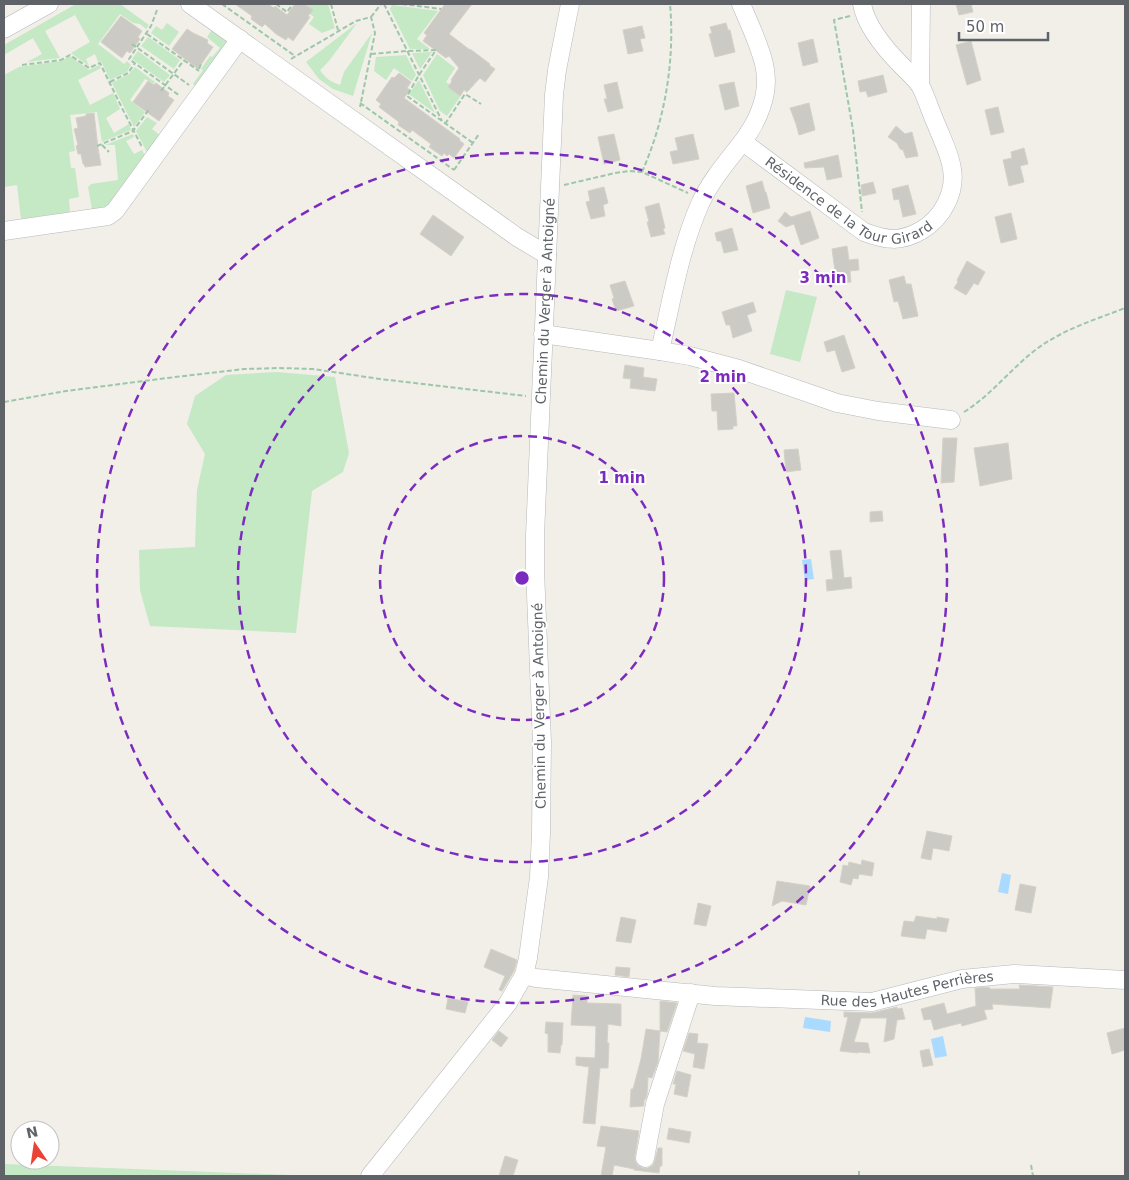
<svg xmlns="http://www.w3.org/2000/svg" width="1129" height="1180" font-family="'DejaVu Sans',sans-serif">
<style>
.green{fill:#c5e8c5}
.water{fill:#aadaff}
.building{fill:#cccac5;stroke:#d6d1c6}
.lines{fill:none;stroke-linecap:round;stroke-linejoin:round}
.minor-casing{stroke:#b5b8bc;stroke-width:19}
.path{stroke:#9cc7a9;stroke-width:2;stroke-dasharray:5 2.5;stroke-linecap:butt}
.minor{stroke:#fff;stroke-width:18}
.ring{fill:none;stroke:#7b2cbf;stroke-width:2.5;stroke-dasharray:9 6}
.labels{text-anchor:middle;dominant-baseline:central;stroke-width:4;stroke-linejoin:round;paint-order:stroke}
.street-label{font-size:14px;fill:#5f6368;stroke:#fff}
.centre{fill:#7b2cbf;stroke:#fff;stroke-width:2.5}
.ring-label{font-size:15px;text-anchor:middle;font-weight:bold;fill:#7b2cbf;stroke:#fff;stroke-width:4;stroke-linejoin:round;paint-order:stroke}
</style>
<rect width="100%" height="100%" fill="#f1efe8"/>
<path class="green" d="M76,4H120L149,25L146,29L140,24L133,23L120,14L98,44L124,64L127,61L131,65L127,72L110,80L101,61L98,62L95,54L86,59L89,66L71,53L90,42L75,15L45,31L60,58L27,62L42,54L33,38L4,55V45Z
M296,4H328L335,28L322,33L309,24L314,17Z
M392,5L438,11L417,39L430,49H410L390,9Z
M167,23L179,32L169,46L151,33L156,26L162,30Z
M357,23L329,61L320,70C325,78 331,82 340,85L344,72L372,33L353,96L333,89L319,79L306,62Z
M214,27L225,35L228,42L197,87L193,84L203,70L201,69L210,56L212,57L220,48L207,37Z
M148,37L180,60L174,69L141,46Z
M138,51L170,75L164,82L132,59Z
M432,52L420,69L412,53Z
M437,54L455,68L446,82L462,94L447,116L440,111L423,75Z
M406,55L416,75L412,81L394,68L386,80L374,71L376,57Z
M70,56L89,70L99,65L101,68L78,80L90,105L113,93L120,109L106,118L114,133L129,124L131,130L102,142L97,112L70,115L75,151L69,152L71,168H75L79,197L69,199L70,212L21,219L17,185L4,187V75L19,67L61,61Z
M135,67L155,82L154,84L145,79L130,100L145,112L134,127L112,83L129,74Z
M419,80L435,113L409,94Z
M147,117L157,123L152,129L161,136L148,154L136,131Z
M133,134L134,137L126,141L134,154L142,150L146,158L126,186L116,194L109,204L104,207L92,209L88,187L91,184L118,180L115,145H105Z
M786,290L817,297L800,362L770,354Z
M277,372L335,377L349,453L343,472L312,491L296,633L150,626L140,590L139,550L195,547L197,490L205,454L187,424L195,396L226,375Z
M4,1164L316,1176H4Z"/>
<path class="water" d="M811,559L814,579L805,580L802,560Z
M1002,873L1011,875L1008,894L998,892Z
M805,1017L831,1021L830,1032L803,1028Z
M943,1036L947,1056L935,1058L931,1039Z"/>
<path class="building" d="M235,4H268L274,8L275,6L287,15L295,4H304L313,10L308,16L310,17L293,41L288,37L286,40L276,34L265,24L262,27L251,19L252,16Z
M445,4H472L449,34L470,50V49L490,64L489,65L495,69L485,82L480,78L467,92L464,90L460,96L448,87L452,81L451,80L459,68L449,56L446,58L423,41L427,35L424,33Z
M956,4H971L973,12L959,15Z
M121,16L142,31L138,37L140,39L130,53L127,51L122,58L101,42Z
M726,23L728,30H730L735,52L715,57L709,34L712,33L710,27Z
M642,26L645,38L640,39L643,51L628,54L623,30Z
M187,29L193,33L208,40L207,43L213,47L198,69L172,49Z
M813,39L818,62L803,66L798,43Z
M971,41L981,80L967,85L956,45Z
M399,73L411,82L407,88L410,90L404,98L460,139L459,140L464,144L454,158L449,154L447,156L444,153L442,156L429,147L431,144L412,130L410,133L398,125L399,122L379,107L381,104L376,100L392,77L394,78Z
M883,75L887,92L868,97L866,91L860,92L858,81Z
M148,81L154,85L156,83L169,93L168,96L174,100L159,121L133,102Z
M617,82L623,108L608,112L604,99H607L604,85Z
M734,82L739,106L725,110L719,85Z
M809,103L815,130L799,135L796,124L790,108Z
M998,107L1004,132L991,135L985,110Z
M94,113L98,148L101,165L85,167L84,164H83L81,154H78L76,146L78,145L74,129L78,128L76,118L86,116V114Z
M896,126L905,134L912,132L918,156L906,158L903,150L900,149L897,143L888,137Z
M614,134L620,160L604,164L598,137Z
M693,134L699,159L673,164L670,152L678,150L675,138Z
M1024,148L1028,164L1020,166L1024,182L1009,186L1003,160L1012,158L1011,152Z
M838,155L842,177L827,180L824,167L805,168L804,163Z
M762,181L765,192H766L770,208L753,213L746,186Z
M873,182L876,193L862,196L861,185Z
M908,185L916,214L903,217L899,199L894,200L892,189Z
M604,187L608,203L603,205L605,216L591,219L586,202L590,201L588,191Z
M659,203L665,228L663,229L665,234L651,237L647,222H649L645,207Z
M810,211L819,238L801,245L794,224L786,227L778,221L785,212L791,217Z
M1011,213L1017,239L1001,243L995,217Z
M433,215L464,237L451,256L420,234Z
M732,228L738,250L724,253L721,241H717L715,233Z
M847,246L849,260L858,259L859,270L850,271L851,282L835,284L833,271H835L832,249Z
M967,261L985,272L978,285L974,283L966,295L954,288L958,282L957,280Z
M904,276L906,284H911L918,316L903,319L898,301L894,302L889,280Z
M625,281L634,306L616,311L612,299L614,298L610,285Z
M753,302L756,312L747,315L752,331L733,338L730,325H726L722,312Z
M844,335L855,368L842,372L835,350L827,352L824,342Z
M625,365L644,368L643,377L657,379L655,391L630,388L631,379L623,378Z
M734,393L737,426H733V429L718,430L717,411H712L711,394Z
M943,438H957L954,482L941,483Z
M1008,443L1012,479L980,486L974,448Z
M798,449L801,470L786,472L784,450Z
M882,511L883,521L870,522V512Z
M841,550L844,578L851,577L852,588L827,591L826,580L833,579L830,551Z
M927,831L952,836L949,851L933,848L931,860L921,858Z
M862,860L874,863L872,876L859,874L858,879L853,878L851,885L840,882L843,865L848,866L849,862L861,865Z
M777,881L810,886L806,905L782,901L772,906Z
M1020,884L1036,887L1031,913L1015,910Z
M698,903L711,906L706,926L694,924Z
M916,916L937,919V917L949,919L946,932L927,929L925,939L901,936L904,921L914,922Z
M621,917L636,920L631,943L616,941Z
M491,949L517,960L514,971L502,991L499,990L505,976L484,967Z
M616,967L630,968L629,977L615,975Z
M1019,985L1053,987L1050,1008L992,1004L993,1009L984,1010L987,1019L962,1026L961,1023L934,1030L931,1019L924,1020L921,1009L944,1003L947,1014L976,1006L975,988L989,987L990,989H1020Z
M573,995L587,996V1003L621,1004V1026L608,1024L607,1043H609L608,1068H600L595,1124L583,1123L589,1067L576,1065V1057L595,1058L596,1026L571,1025Z
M448,998L468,1002L465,1013L446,1009Z
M660,1001L677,1003L667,1032L660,1031Z
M897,1007V1009L902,1008L905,1019L897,1020L894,1039L884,1042L887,1018H861L854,1042L868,1043L870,1053L858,1052V1053L840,1051L848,1017H844V1012L872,1013Z
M546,1022L563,1023L562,1045H561L560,1053L548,1052V1034L545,1033Z
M1125,1028V1050L1112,1054L1107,1033Z
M646,1029L660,1031L658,1062L652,1078L648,1077L647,1095L645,1100H644V1106L630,1107L631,1089H633L641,1059Z
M499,1031L508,1038L501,1047L492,1040Z
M689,1033L698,1034L697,1043L708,1044L704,1069L693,1067L695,1054L683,1051Z
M929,1049L933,1065L923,1067L920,1051Z
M677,1071L691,1075L687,1097L674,1094L676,1084H673Z
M601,1126L639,1131L635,1156V1161L638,1166L643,1168H648L653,1165L655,1160L658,1148H662V1166H660L659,1173L634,1170V1169L614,1165L612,1176H601L606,1147L597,1146Z
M669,1128L691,1132L689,1143L667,1139Z
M505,1156L518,1160L513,1176H499Z"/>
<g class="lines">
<g class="minor-casing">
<g id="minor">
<path d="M190,4L517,237L547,255"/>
<path d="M4,29L49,4"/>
<path d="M920,85L921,4"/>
<path id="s1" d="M743,142L864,232C886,240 900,243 922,230C942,218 956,193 952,169C950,154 942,139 937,126C931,113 927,99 921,87C917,80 909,73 903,67C887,51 866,26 862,4"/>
<path d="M4,231L108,216L115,211L240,39"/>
<path d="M543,334L660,351L690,356L739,369L837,403L878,411L951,420"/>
<path d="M660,351C671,303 680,249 700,204C709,183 726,163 740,145C758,122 771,93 764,64C759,43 749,23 741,4"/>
<path id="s2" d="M524,975L536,978L715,996L872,1002L962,979L1014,974L1125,980"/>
<path d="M645,1158L655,1104L691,993"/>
<path id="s3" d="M370,1176L508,1003L524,975L528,958L539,877L541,833L542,742L535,570V535L554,95L557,70L570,4"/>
</g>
</g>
<path class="path" d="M222,4L295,56
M276,4L287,12L293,4
M331,4L338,30
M384,4L442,121
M402,4L441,9
M157,10L151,26L129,59L180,96
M850,16L834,20L853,130L862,212
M371,17L381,4
M147,34L199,71
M132,44L189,85
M371,54L407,51L436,50L419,75L407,96L473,143
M291,59L356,21L371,17L375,33L360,107
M22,65L61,60L70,55L89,68L100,63L122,108L142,147
M199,69L201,64
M110,82L128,73L135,63
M161,91L184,60
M360,103L454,170
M445,124L465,94L481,104
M102,145L109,152
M97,146L133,131L150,108
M454,170L479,134
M642,172C665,120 675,61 670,4
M564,185L615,173L629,171L642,172L688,193
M4,402L66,391L167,378L244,369L279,368L313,369L380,379L526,396
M964,412C991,395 1010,370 1034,351C1061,330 1094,320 1125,308
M1031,1165L1033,1176
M859,1176V1169"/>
<use href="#minor" class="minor"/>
</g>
<g class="ring">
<circle cx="522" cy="578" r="142"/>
<circle cx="522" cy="578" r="284"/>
<circle cx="522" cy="578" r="425"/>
</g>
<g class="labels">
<g class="street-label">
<text stroke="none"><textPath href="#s1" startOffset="126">Résidence de la Tour Girard</textPath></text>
<text stroke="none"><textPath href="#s3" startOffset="929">Chemin du Verger à Antoigné</textPath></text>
<text transform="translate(539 706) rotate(-91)">Chemin du Verger à Antoigné</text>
<text stroke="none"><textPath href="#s2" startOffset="386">Rue des Hautes Perrières</textPath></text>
</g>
</g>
<circle cx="522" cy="578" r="8" class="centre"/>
<g class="ring-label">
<text x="823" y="283">3 min</text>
<text x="723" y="382">2 min</text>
<text x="622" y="483">1 min</text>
</g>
<rect width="1129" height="1180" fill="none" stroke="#5f6368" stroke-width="10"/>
<g transform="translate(35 1145) rotate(347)"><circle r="24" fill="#ffffff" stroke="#bfc1c3"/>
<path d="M0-4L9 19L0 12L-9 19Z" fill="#ea4335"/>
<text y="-8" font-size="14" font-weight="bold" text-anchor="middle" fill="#5f6368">N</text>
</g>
<path d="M959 32v8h89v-8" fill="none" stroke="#5f6368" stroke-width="2.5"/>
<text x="966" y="32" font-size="15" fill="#5f6368" stroke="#ffffff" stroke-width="4" paint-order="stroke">50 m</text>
</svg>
